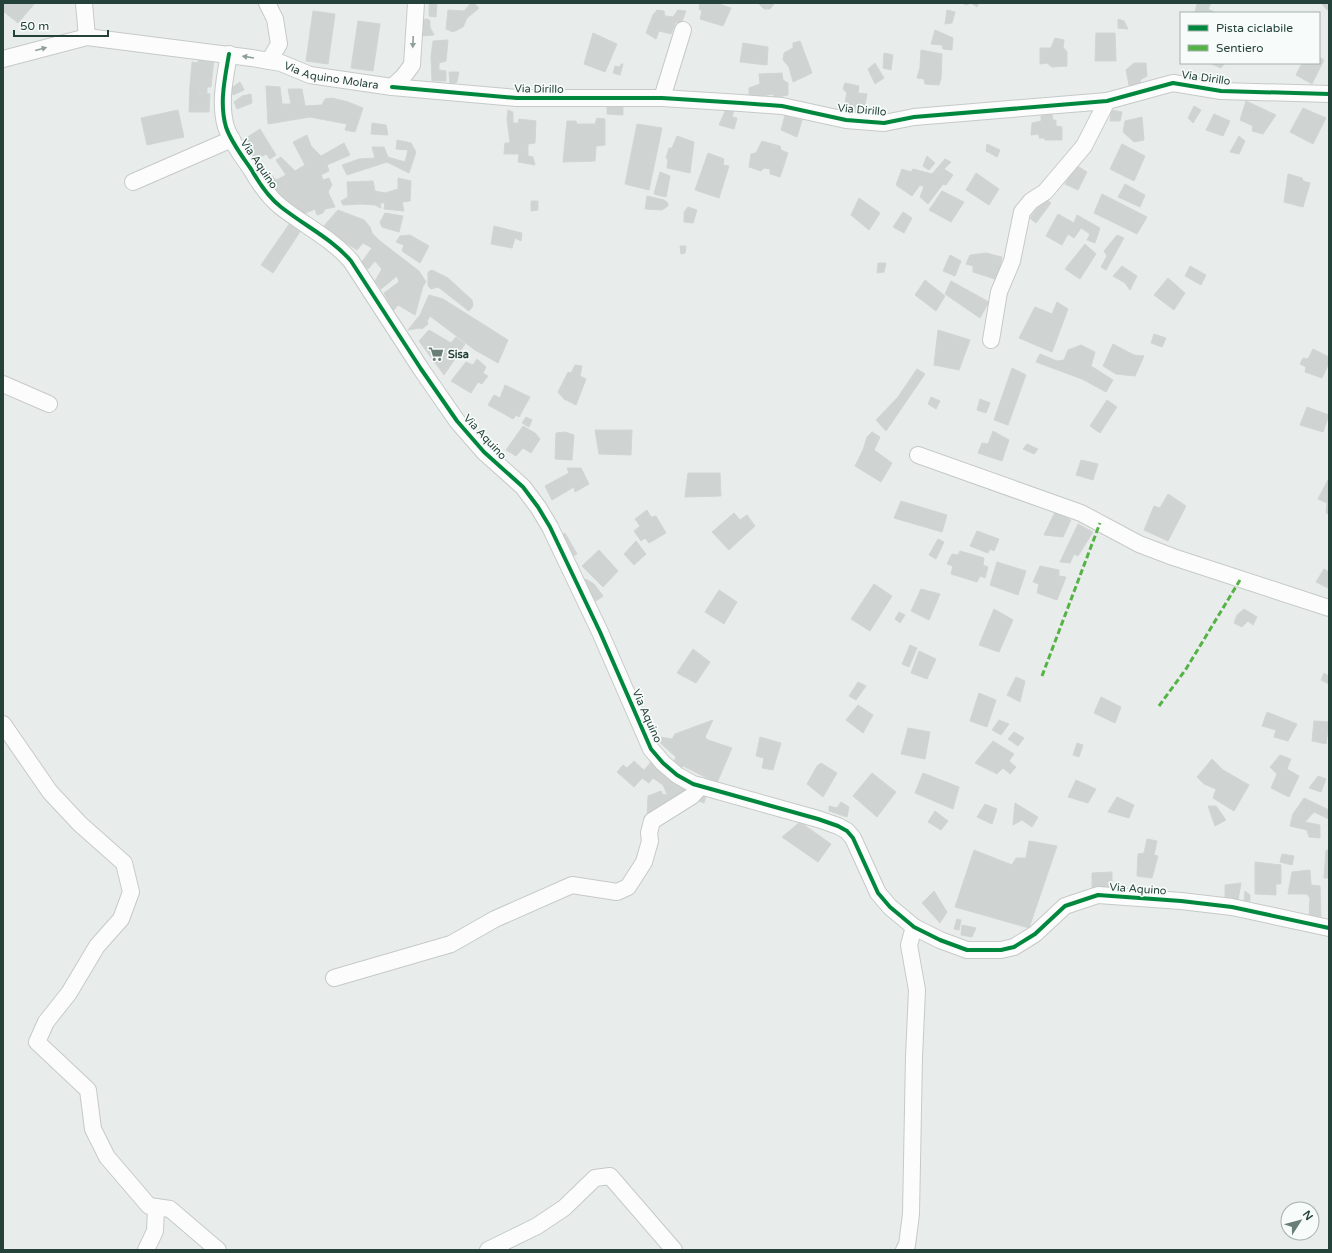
<svg xmlns="http://www.w3.org/2000/svg" width="1332" height="1253" font-family="'Varela Round',sans-serif">
<style>
.building{fill:#cfd4d2;stroke:#d1d6d4}
.lines{fill:none;stroke-linecap:round;stroke-linejoin:round}
.minor-casing{stroke:#c5cac8;stroke-width:18}
.minor{stroke:#fcfcfc;stroke-width:16}
.quiet{stroke:#55b346;stroke-width:3;stroke-dasharray:6 3;stroke-linecap:butt}
.cycleway-casing{stroke:#f7fbf9;stroke-width:6}
.cycleway{stroke:#00873e;stroke-width:4}
.oneway{fill:#909f9b}
.labels{text-anchor:middle;dominant-baseline:central;stroke-width:3.5;stroke-linejoin:round;paint-order:stroke}
.street-label{font-size:11px;fill:#24423a;stroke:#f7fbf9}
.poi-label{font-size:11px;font-weight:bold;fill:#24423a;stroke:#f7fbf9;text-anchor:start}
</style>
<rect width="100%" height="100%" fill="#e8edeb"/>
<path class="building" d="M3,3H35L18,23L3,11Z
M429,3H437L436,17L429,16Z
M471,3H474L479,8L467,18L463,27L453,32L446,29L448,10L464,11Z
M700,3H716L731,8L723,26L700,19L702,11L699,9Z
M758,3H775L770,9H764Z
M963,3H979L977,7L971,3L966,5Z
M1197,3H1211L1208,9L1216,13H1195Z
M1321,3H1329V8L1327,10Z
M657,10L664,11L665,16L673,17L678,10L686,11L681,24L676,22L671,34L659,31L656,39L646,33L653,15Z
M947,10L955,12L952,23L945,24Z
M313,11L335,14L328,64L306,61Z
M428,19L430,21V27L434,35L420,36L418,20Z
M1118,19L1124,21L1128,29L1118,28Z
M358,21L380,24L373,71L351,68Z
M935,30L953,38L952,50L943,49L942,45L931,44Z
M593,33L617,44L605,72L584,64Z
M1096,33H1115L1116,61H1095Z
M1055,38L1064,40L1063,47L1067,52V66L1052,67L1047,63L1040,64V48H1051Z
M448,40L446,61L439,63V70L446,71V81H432L431,57L433,41Z
M800,41L812,73L793,82L789,67L783,60L784,53L793,48V43Z
M743,43L768,47L767,65L740,62Z
M921,50L942,54L941,79L939,85L925,84L924,79L917,78L920,67Z
M884,53L893,55L891,70L883,68Z
M199,56L214,58L211,87H207V93H199V86L190,85L192,62L198,63Z
M1319,57L1324,60L1312,84L1296,75L1302,63H1319Z
M875,63L884,78L875,84L868,69Z
M1134,63H1146L1147,76L1140,80L1141,87L1130,90L1126,70Z
M1209,63H1225L1221,68Z
M621,64H623L620,75L613,73L615,66L620,67Z
M449,72H459L457,82L450,85Z
M782,73L783,80L788,83V95L773,98L774,94L749,98V88L760,84L759,74Z
M240,82L244,90L233,95L230,89Z
M845,83L859,86L858,93L867,94L863,115L843,112L847,93L843,89Z
M190,85L199,86V93L210,94L209,112H189Z
M266,86L280,87L282,104H291L288,89H302L305,106L322,105L325,99L332,98L348,102L363,108L355,132L345,130L347,124L310,117L268,124Z
M251,94L252,103L237,109L234,102L242,96Z
M1246,101L1276,115L1263,134L1252,131L1253,126L1240,120Z
M607,104H623V115L607,114Z
M1194,106L1201,110L1193,123L1188,118Z
M1303,108L1326,118L1313,144L1290,132Z
M726,109L734,110L732,117L737,118L734,129L719,125Z
M178,110L184,137L147,145L141,118Z
M508,110L513,112V123H518L519,119L536,121L535,143L528,144V156L533,157L535,165L518,162L519,154H504L505,143H510L507,119Z
M1111,110L1122,112L1120,121H1110Z
M1041,114H1052L1053,120H1056V126L1062,127V140H1045L1044,138H1039V134L1031,135L1032,123L1041,121Z
M1214,114L1230,121L1223,136L1206,130Z
M785,115L802,120L797,137L781,130Z
M1142,117L1144,140L1134,142L1123,132L1125,121Z
M597,118L605,119V145L596,146L595,161L563,162L567,121H576L577,124H595Z
M372,123L386,125L388,135L371,134Z
M637,124L662,128L649,190L625,184Z
M260,129L276,155L270,159L266,154L256,160L243,140Z
M307,135L311,146L321,156L344,143L350,155L327,165L329,171L321,175L323,180L329,178L332,185L328,192L335,207L325,209L323,213L317,215L315,209L301,215L279,194L276,196L270,189L273,187L263,176L267,170L276,180L286,175L276,160L281,157L295,171L305,165L293,142Z
M677,136L694,142L690,173L667,168L668,159L666,158L669,148H672Z
M1239,136L1245,141L1239,154L1230,152Z
M397,140L411,143L416,152L409,173L387,162L347,175L342,165L359,159L375,158L372,147H384L388,157L405,162L408,150L396,149Z
M762,141L780,146L781,150L788,153L780,177L770,174V169L764,168L761,171L749,167L751,154L756,153Z
M987,144L1000,150L997,157L986,151Z
M1122,144L1145,156L1134,181L1110,169Z
M708,153L724,159L723,165L729,166L719,198L695,190Z
M927,156L935,163L929,170L923,166Z
M945,159L951,162L944,169L953,175L946,185L943,184L928,204L920,197L924,187L920,185L912,196L896,185L902,169L911,172L913,169L932,174Z
M1076,165L1087,172L1078,190L1065,184Z
M660,172L670,176L666,197L654,194Z
M976,173L999,189L989,205L966,190Z
M1288,174L1302,178L1303,181L1310,183L1303,207L1284,202Z
M398,178L411,181L410,201L402,202L404,211L384,209L385,203H380L381,208L375,205L361,204L343,205L341,201L348,197L347,182L373,181L375,191L385,193L398,189Z
M1125,184L1145,195L1140,207L1118,197Z
M942,191L964,202L951,222L929,210Z
M1102,194L1147,217L1137,234L1094,213Z
M647,196L664,200L668,203V206L662,210L645,209Z
M859,198L880,213L869,230L851,215Z
M1045,198L1051,203L1036,223L1030,218Z
M531,201H538V210L531,211Z
M688,207L697,210L693,223L684,222V212Z
M338,210L364,220L370,227L372,233L380,241L419,271L426,282L423,286L415,315L398,305L393,311L384,293L399,282L397,276L381,289L375,281L382,269L375,261L368,269L361,263L372,248L363,243L357,250L322,228Z
M903,212L912,218L904,233L893,227Z
M385,213L403,216L399,232L382,227L380,222Z
M1058,214L1074,223L1077,215L1100,228L1095,243L1087,240L1090,234L1081,228L1074,238L1068,234L1062,245L1046,236Z
M292,220L303,227L292,244L281,236Z
M494,226L522,233L521,241L515,238L512,248L491,244Z
M410,235L429,246L420,263L402,251L404,245L396,242L400,236Z
M1117,235L1124,238L1106,270L1101,267L1107,256L1104,251Z
M281,236L292,244L273,273L261,265Z
M1085,244L1096,254L1080,279L1065,269Z
M680,246H686L685,253L681,254Z
M986,253L1002,257L998,280L973,272V266L966,264L970,255Z
M950,255L961,261L955,276L943,271Z
M878,263H886L884,272L877,273Z
M1122,266L1137,276L1130,290L1125,283L1113,276Z
M1190,266L1206,275L1201,285L1185,276Z
M432,270L448,278L472,300L473,306L469,311L438,287L431,289L428,286V272Z
M1168,278L1185,293L1174,310L1154,295Z
M925,280L945,296L936,311L915,295Z
M951,281L989,302L980,318L945,294Z
M429,295L443,299L508,340L498,363L475,350L430,316L427,321L428,324L422,329L420,328L408,330L420,315Z
M1057,302L1068,309L1052,352L1019,338L1035,307L1052,314Z
M429,330L451,343L456,337L465,344L444,375L419,341Z
M938,330L970,340L959,370L934,365Z
M1154,334L1166,338L1162,347L1151,343Z
M1113,344L1134,355L1144,356L1135,376L1116,374L1103,366Z
M1081,345L1095,352L1091,366L1113,380L1106,392L1082,379L1036,362L1040,354L1057,361L1064,360L1068,350Z
M1313,349L1329,357V363L1322,378L1305,372L1306,367L1300,364L1303,358L1308,359Z
M477,359L486,367L483,373L488,376L482,384L478,382L471,393L451,381L466,362L473,365Z
M575,365L582,366L580,376L586,379L576,405L564,399L558,392L568,372L571,373Z
M1012,368L1026,375L1008,425L994,420Z
M917,369L925,374L886,431L876,420L898,397Z
M505,385L530,397L519,417L516,415L513,419L488,405L494,395L500,398Z
M931,397L940,401L936,409L928,404Z
M980,399L990,403L986,413L977,410Z
M1107,400L1117,407L1100,433L1090,426Z
M1307,407L1329,415L1323,432L1300,425Z
M526,417L532,420L529,427L522,423Z
M523,426L535,433L540,439L531,453L523,448L516,456L506,450Z
M595,430H632L631,455L599,454Z
M993,431L1009,440L1002,461L978,453L982,443L988,444Z
M565,432L574,435L572,460L555,459L556,433Z
M872,432L880,437L874,450L892,463L881,482L855,466L863,450L867,437Z
M1027,444L1038,449L1034,454L1023,449Z
M1081,460L1098,464L1093,480L1076,475Z
M567,468H581L589,484L575,492L574,487L552,500L545,486L569,473Z
M688,473H720L721,496L685,497Z
M1329,478V514L1326,513L1327,503L1318,499Z
M1168,494L1186,506L1168,541L1144,530L1154,506L1160,508Z
M901,501L947,515L942,532L894,518Z
M647,510L651,517L656,516L666,533L649,543L645,538L641,541L634,531L640,526L635,519Z
M1055,512L1071,520L1063,537L1044,535Z
M734,513L740,520L747,515L755,526L729,550L712,532Z
M1078,524L1093,532L1078,556L1074,554L1070,563L1060,562Z
M977,531L999,539L994,551L990,549L988,553L970,546Z
M565,533L577,554L571,557L560,536Z
M938,539L944,542L936,559L929,555Z
M636,541L646,554L634,565L624,554Z
M599,550L618,571L603,587L582,566Z
M960,551L984,558L983,565L988,567L985,578L980,576L977,582L951,574L953,566L947,564L952,554L958,555Z
M997,562L1026,571L1018,595L990,585Z
M1040,566L1059,570V576L1066,577L1057,600L1037,593L1039,584L1033,582Z
M1324,569L1329,572L1328,588L1316,582Z
M586,579L594,584L603,596L596,601L582,582Z
M874,584L892,596L870,631L851,619Z
M921,589L940,594L929,620L911,611Z
M719,590L737,602L724,624L705,612Z
M994,609L1013,620L999,652L979,645Z
M1244,609L1257,617L1253,625L1248,621L1242,627L1234,623L1237,615Z
M899,612L905,615L900,623L895,619Z
M910,645L917,648L909,667L902,664Z
M693,649L710,662L696,683L677,673Z
M919,651L936,659L927,679L911,673Z
M1324,673L1329,676V684L1321,680Z
M1016,677L1025,681L1020,702L1007,695Z
M858,682L866,686L856,700L849,696Z
M979,693L996,700L987,727L970,721Z
M1101,697L1121,707L1115,723L1094,713Z
M858,705L873,715L863,733L846,720Z
M1267,712L1297,724L1288,741L1274,737L1276,730L1262,726Z
M713,720L705,737L708,740L732,748L717,783L683,766L681,768L673,764L676,757L658,741L660,737L672,739L675,734Z
M999,720L1009,724L1001,735L992,730Z
M1314,721L1329,722L1326,744L1312,741Z
M908,728L930,732L925,759L901,754Z
M1014,732L1024,738L1018,746L1008,739Z
M760,737L781,743L773,770L762,768L764,758L756,756Z
M993,741L1014,754L1009,761L1016,767L1010,774L1003,768L997,774L975,763Z
M1077,743L1083,745L1079,757L1073,755Z
M1280,755L1291,759L1287,769L1299,776L1289,797L1271,788L1277,774L1270,767Z
M1212,759L1223,770L1249,785L1234,811L1213,798L1216,789L1204,784L1197,777Z
M634,761L647,773L634,787L617,772L623,765L627,768Z
M651,762L660,769L649,783L642,778L647,773L644,770Z
M821,763L837,773L823,797L807,784L817,766Z
M660,769L676,784L663,785L653,778Z
M872,773L896,792L877,817L853,796Z
M923,773L959,787L953,809L915,793Z
M1318,776L1326,779L1321,792L1309,788Z
M1076,780L1096,789L1088,803L1068,797Z
M681,784L670,801L663,785Z
M681,784L690,795L647,820L648,796L661,791L663,795L668,794L670,801Z
M697,792L706,796L704,803L694,799Z
M1117,797L1134,805L1129,818L1108,812Z
M1304,798L1329,810V819L1314,812L1305,822L1320,825V838L1309,837L1307,830L1290,826L1293,814Z
M841,802L849,807L847,817L829,811V806L837,808Z
M1015,803L1038,817L1032,827L1022,820L1013,825Z
M985,804L997,809L992,824L977,817Z
M1208,806H1216L1226,820L1215,826Z
M935,811L948,821L941,830L928,822Z
M800,822L831,844L818,862L782,837Z
M1147,839L1157,841L1154,855L1158,856L1152,878L1137,876L1138,854L1144,853Z
M1029,841L1057,846L1029,928L955,907L974,850L1012,865L1016,858H1026Z
M1326,850H1329V878H1324Z
M1282,854L1294,856L1292,865L1280,862Z
M1255,862L1281,865V884H1276V895L1255,894Z
M1310,870L1311,885L1320,886L1321,920L1309,918L1310,898L1307,894H1288L1292,872Z
M1112,872V889H1092V873Z
M1241,883L1238,900L1225,899V885Z
M934,891L947,912L940,923L922,903Z
M1245,891L1250,895V901H1244Z
M957,919L961,920L959,930L954,929Z
M962,925L976,928L972,937L961,935Z"/>
<g class="lines">
<g class="minor-casing">
<g id="minor">
<path d="M84,3L87,37"/>
<path d="M267,3L275,19L279,44L269,61"/>
<path d="M229,54C225,78 219,103 226,127C231,142 242,156 251,169C259,183 268,197 281,207C305,226 331,238 351,261L421,369L457,421L484,452L523,487L538,507L550,527L600,632L651,749L663,763L677,775L693,784L818,819L838,826L847,831L853,838L878,893L890,907L914,927L940,940L967,950H1001L1014,947L1035,934L1065,906L1098,895L1181,901L1232,907L1329,928"/>
<path id="s1" d="M3,59L87,37L252,58L281,63L310,75L392,87L403,77L412,65L416,3"/>
<path d="M392,87L517,98H662L741,103L782,106L846,120L884,123L914,117L1107,101L1173,83L1221,91L1329,94"/>
<path d="M662,98L683,30"/>
<path d="M133,182L232,139"/>
<path d="M991,340L999,292L1012,261L1022,212L1031,201L1045,192L1084,146L1107,101"/>
<path d="M3,384L49,404"/>
<path d="M918,455L1081,513L1139,544L1173,557L1329,608"/>
<path d="M3,724L50,792L80,824L124,863L131,892L121,919L97,946L69,993L46,1022L37,1042L88,1090L93,1129L107,1157L149,1206L170,1209L218,1250"/>
<path d="M334,978L451,944L495,919L572,885L617,892L628,887L644,862L650,841L649,833L652,821L692,796L701,786"/>
<path d="M146,1250L155,1231L156,1207"/>
<path d="M488,1250L537,1226L564,1208L595,1178L610,1176L674,1250"/>
<path d="M904,1250L907,1245L911,1214L914,1057L917,990L909,945L914,927"/>
</g>
</g>
<use href="#minor" class="minor"/>
<path class="quiet" d="M1042,676L1100,523
M1159,706L1186,669L1240,580"/>
<g class="cycleway-casing">
<path id="cycleway" d="M229,54C225,78 219,103 226,127C231,142 242,156 251,169C259,183 268,197 281,207C305,226 331,238 351,261L421,369L457,421L484,452L523,487L538,507L550,527L600,632L651,749L663,763L677,775L693,784L818,819L838,826L847,831L853,838L878,893L890,907L914,927L940,940L967,950H1001L1014,947L1035,934L1065,906L1098,895L1181,901L1232,907L1329,928
M392,87L517,98H662L741,103L782,106L846,120L884,123L914,117L1107,101L1173,83L1221,91L1329,94"/>
</g>
<use href="#cycleway" class="cycleway"/>
</g>
<defs><path id="oneway-solid" d="M-6-.8H1V-3.2L6.5 0L1 3.2V.8H-6Z"/></defs>
<g class="oneway">
<use href="#oneway-solid" transform="translate(413 42) rotate(92)"/>
<use href="#oneway-solid" transform="translate(41 49) rotate(-15)"/>
<use href="#oneway-solid" transform="translate(248 57) rotate(-171)"/>
</g>
<defs>
<g id="supermarket-bare" transform="scale(1.2)"><path d="M-6-5.5h2.5l.6 2H6L4.5 2H-2.5L-4.4-4H-6ZM-1.5 3.2a1.3 1.3 0 1 0 .1 0ZM3 3.2a1.3 1.3 0 1 0 .1 0Z" fill="#697e78" stroke="#f7fbf9" stroke-width="2.5" paint-order="stroke"/></g>
</defs>
<g fill-rule="evenodd">
<use href="#supermarket-bare" x="436" y="354"/>
</g>
<g class="labels">
<g class="street-label">
<text stroke="none"><textPath href="#s1" startOffset="335">Via Aquino Molara</textPath></text>
<text transform="translate(1206 78) rotate(8)">Via Dirillo</text>
<text transform="translate(539 89) rotate(1)">Via Dirillo</text>
<text transform="translate(862 110) rotate(5)">Via Dirillo</text>
<text transform="translate(259 164) rotate(56)">Via Aquino</text>
<text transform="translate(485 437) rotate(47)">Via Aquino</text>
<text transform="translate(647 716) rotate(66)">Via Aquino</text>
<text transform="translate(1138 889) rotate(4)">Via Aquino</text>
</g>
<g class="poi-label">
<text x="448" y="354">Sisa</text>
</g>
</g>
<rect width="1332" height="1253" fill="none" stroke="#24423a" stroke-width="8"/>
<rect x="1180" y="12" width="140" height="52" fill="#f7fbf9" stroke="#a3b1ad"/>
<rect x="1188" y="25" width="20" height="6" fill="#00873e" stroke="#a3b1ad"/>
<text x="1216" y="32" font-size="12" fill="#24423a">Pista ciclabile</text>
<rect x="1188" y="45" width="20" height="6" fill="#55b346" stroke="#a3b1ad"/>
<text x="1216" y="52" font-size="12" fill="#24423a">Sentiero</text>
<g transform="translate(1300 1221) rotate(54)"><circle r="19" fill="#f7fbf9" stroke="#a3b1ad"/>
<path d="M0-3L7 15L0 10L-7 15Z" fill="#697e78"/>
<text y="-6" font-size="11" font-weight="bold" text-anchor="middle" fill="#24423a">N</text>
</g>
<path d="M14 30v6h94v-6" fill="none" stroke="#24423a" stroke-width="2"/>
<text x="20" y="30" font-size="12" fill="#24423a" stroke="#f7fbf9" stroke-width="3" paint-order="stroke">50 m</text>
</svg>
